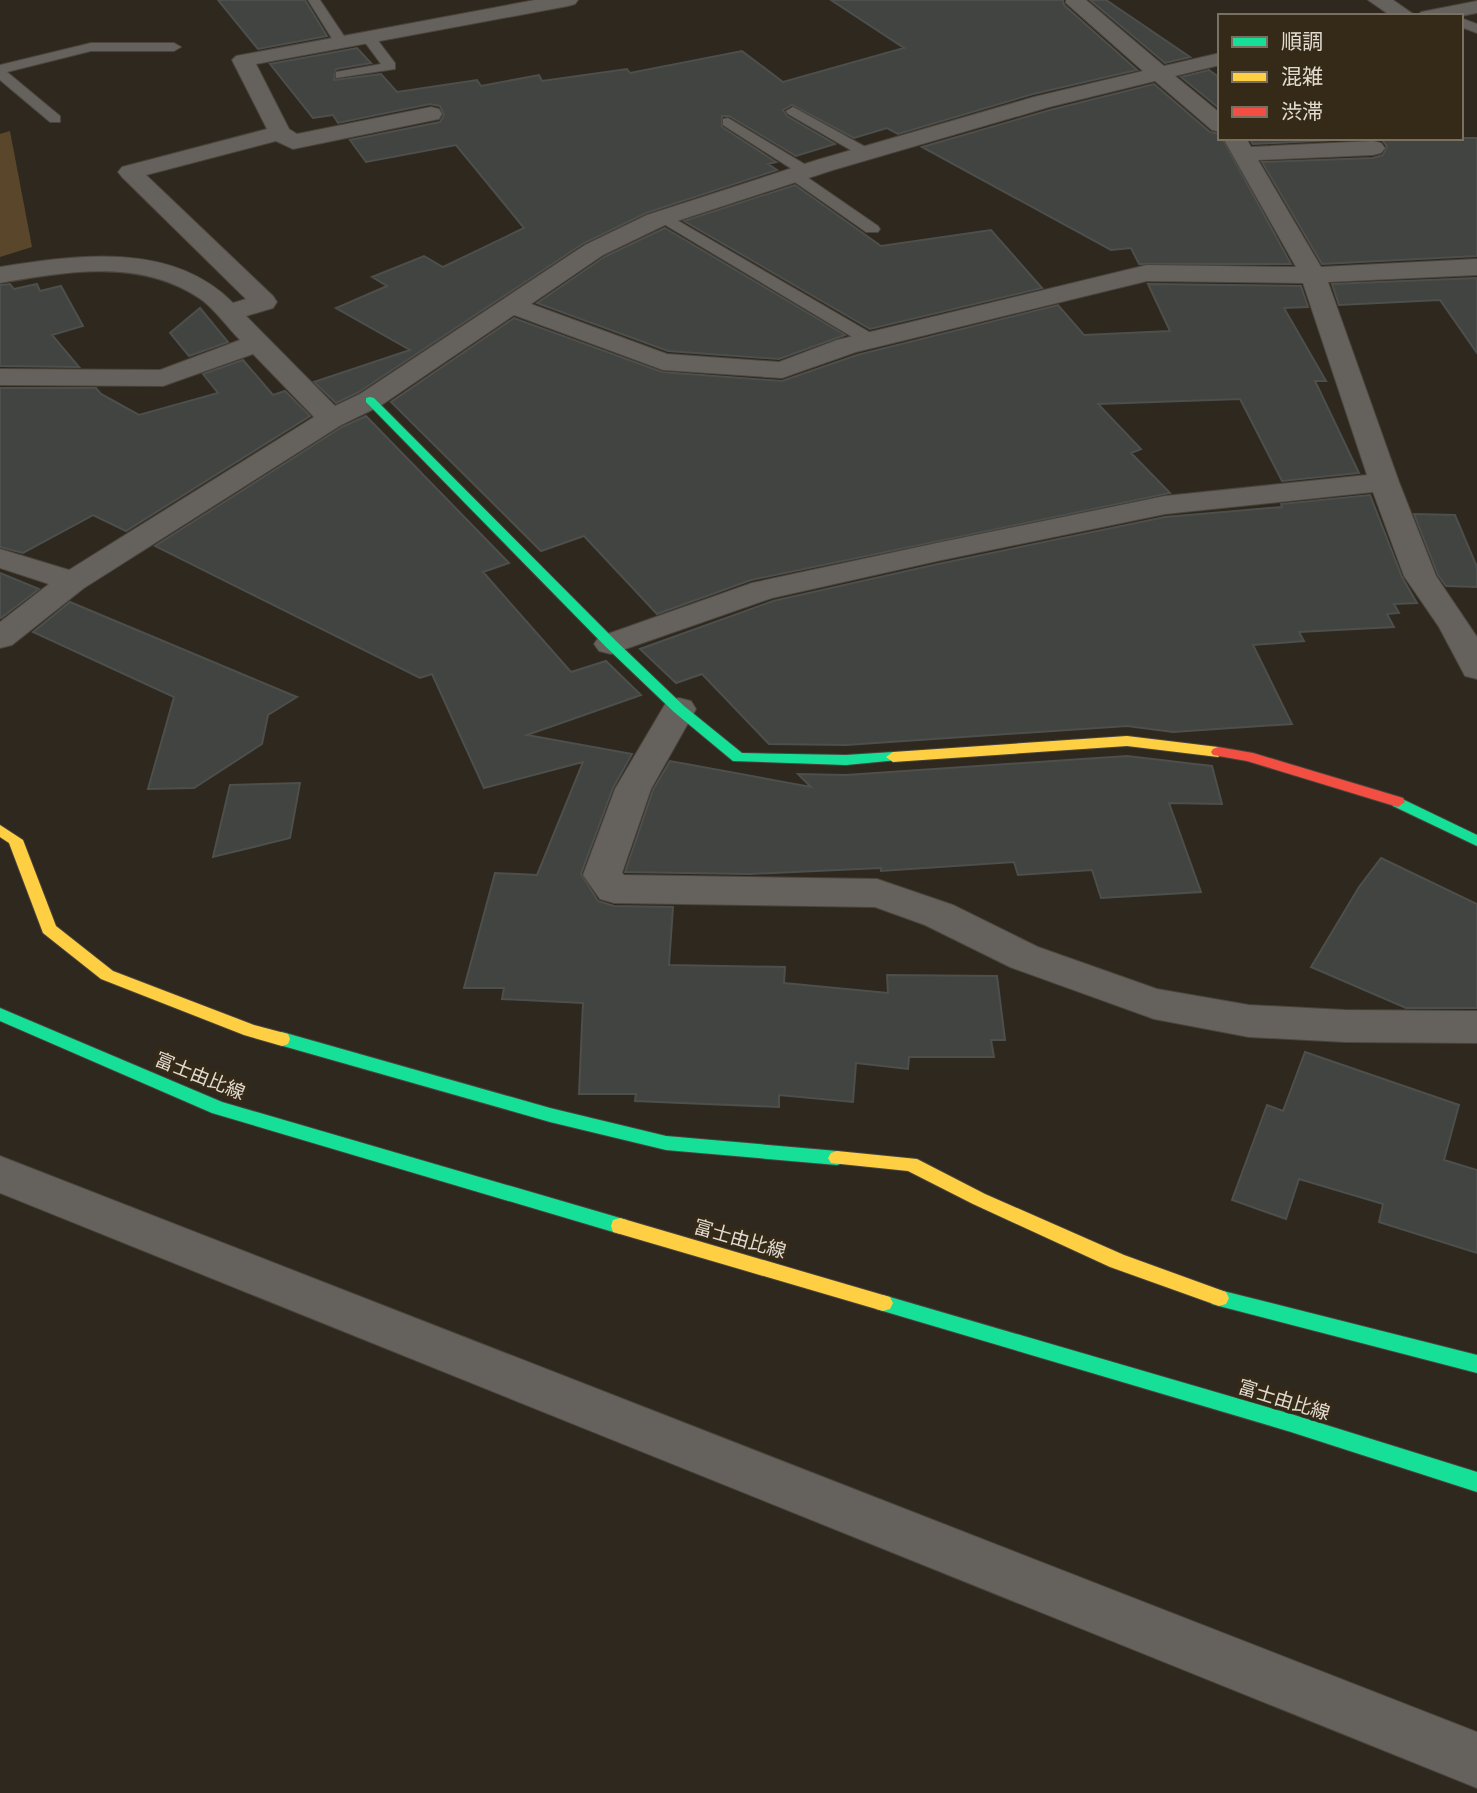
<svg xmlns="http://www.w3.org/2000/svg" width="1477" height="1793" font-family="'Libre Baskerville','Noto Sans JP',serif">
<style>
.green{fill:#5a472b}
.building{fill:#414440;stroke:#4d4f4c;stroke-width:2}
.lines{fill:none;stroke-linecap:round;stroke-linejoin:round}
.lane-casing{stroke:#4a443c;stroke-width:2}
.street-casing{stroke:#4a443c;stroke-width:2}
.fast-casing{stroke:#4a443c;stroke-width:2}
.slow-casing{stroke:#4a443c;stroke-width:2}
.jam-casing{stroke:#4a443c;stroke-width:2}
.lane{fill:#65625d;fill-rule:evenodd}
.street{fill:#65625d;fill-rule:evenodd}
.fast{fill:#16e098;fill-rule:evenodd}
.slow{fill:#ffcf43;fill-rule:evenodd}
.jam{fill:#f24e42;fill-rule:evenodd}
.labels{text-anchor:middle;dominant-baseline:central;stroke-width:7;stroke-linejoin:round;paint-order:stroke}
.street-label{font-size:19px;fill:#e2dbd0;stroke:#352918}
</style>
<rect width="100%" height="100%" fill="#2f281e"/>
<path class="green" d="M10,131L32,247L0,257V134Z"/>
<path class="building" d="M218,0H305L327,36L258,49Z
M831,0H1063L1064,5L1137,70L1033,94L898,134L887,128L854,138L792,105L783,110L787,116L835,144L796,156L729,116H722V127L776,162L768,164L777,170L646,213L584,243L359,392L336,403L314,382L410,350L336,308L387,286L372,277L424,256L443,267L524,228L456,145L366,162L350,140L440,122L444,115L440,106L430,104L338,123L333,115L313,118L270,64L357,48L371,63L336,69L334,80L381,74L397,92L477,80L481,86L539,75L542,81L627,69L630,73L742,51L783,82L904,48Z
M1090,0H1106L1190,57L1165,63Z
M1209,70L1220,78V109L1181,77Z
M1154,84L1210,132L1220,134L1291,264H1139L1131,248L1111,250L922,147L1050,110Z
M1249,138H1477V256L1322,264L1262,162L1373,158L1383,155L1387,146L1382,140L1373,138L1253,144Z
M795,185L881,246L991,230L1042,288L870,329L684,221Z
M665,228L845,335L779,359L668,351L537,303L604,257Z
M1477,278V353L1440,300L1339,305L1332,284Z
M10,284L14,289L37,284L40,291L61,286L83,326L52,335L79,367L0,366V285Z
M1148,284L1301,286L1308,307L1284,308L1326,381H1315L1359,473L1282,481L1240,399L1098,404L1141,449L1131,453L1170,493L751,580L657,614L584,536L541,551L391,402L514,318L662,372L782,381L857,355L1058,305L1084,335L1170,331Z
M200,308L228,342L189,356L170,333Z
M243,360L273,395L285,391L310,416L126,531L93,515L23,553L0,547V388H96L101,394L139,415L218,393L203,374Z
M366,416L509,563L483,572L571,672L606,661L641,695L527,735L632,754L613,788L581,874L598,901L614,906L673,907L669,965L785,967L784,983L888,993L887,975L997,976L1005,1040H991L994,1057H909L908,1069L856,1063L853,1102L779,1095V1107L635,1101L636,1094H579L583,1003L502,999L504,988H464L495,873L537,875L583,762L484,788L432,674L420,678L155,546L342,427Z
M1370,495L1402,577L1417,603L1394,604L1399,613L1387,614L1394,627L1299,632L1304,641L1253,645L1292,724L1173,732L1127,726L846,745L769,744L702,674L676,683L640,649L773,601L938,564L1165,517L1282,507L1281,504Z
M1414,514L1455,515L1477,567V587L1446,586L1438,575Z
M0,573L39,589L1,618H0Z
M70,602L297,697L268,715L262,744L194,788L148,789L174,697L33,632Z
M1127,756L1212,766L1222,804L1169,803L1201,892L1101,898L1092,870L1018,875L1014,862L881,871V868L750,874L625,872L653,790L670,761L811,787L798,774L846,775Z
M300,783L290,838L213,857L230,785Z
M1381,858L1477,904V1008H1406L1311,967L1359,887Z
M1305,1052L1459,1105L1444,1160L1477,1170V1253L1379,1222L1383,1204L1299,1179L1286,1219L1232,1200L1267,1105L1283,1111Z"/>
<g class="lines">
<g class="lane-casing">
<path id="lane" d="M308,0H320L348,42L346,45H336Z
M1461,18L1477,24V33L1461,27Z
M368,33L373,34L395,63V69L336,78V72L381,64L361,37Z
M91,43H174L181,47L174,51H91L7,72L60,116V122H50L0,80V65Z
M793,107L871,150L873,153L866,157L861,156L788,114L786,111Z
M728,118L811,168L813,171L811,174L804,175L878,226L880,229L878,232H866L789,178L786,175L789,172L795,171L723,125V119Z
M663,212L876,336L879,340L876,344H864L657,220L655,217Z"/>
</g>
<g class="street-casing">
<path id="street" d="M535,0H578L575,4L568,6L256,64L289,129L297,134L431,107L439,109L442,114L439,119L293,149L276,141L146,175L273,296L277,302L273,308L246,316L335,406L360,394L585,245L647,215L817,160L1034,97L1143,71L1066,3V0H1086L1164,66L1220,53V65L1175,76L1220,113V132L1212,130L1155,81L1049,107L833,170L665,225L603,255L531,304L667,354L779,362L837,340L1147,265L1296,267L1223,138H1246L1251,147L1373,141L1381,143L1385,148L1381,153L1373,155L1258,160L1321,267L1477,259V275L1328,282L1399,482L1436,576L1477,637V679L1465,676L1439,627L1404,576L1373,492L1165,514L937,561L772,598L611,654L599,651L594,644L599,637L752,583L937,543L1165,496L1367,475L1303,283L1147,281L856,352L782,378L663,370L514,315L380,406L341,425L84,588L12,645L0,648V622L49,584L0,568V549L69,570L314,417L253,354L163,386L0,385V369L160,370L240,340C227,327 213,307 199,298C139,258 66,272 0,283V267C78,255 172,241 233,303L246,299L122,177L118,172L122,167L267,129L232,60L236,56Z
M1368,0H1393L1416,16H1391Z
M1477,1V13L1461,16H1418L1421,12Z
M679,698L691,701L696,709L651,789L622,873L624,875L877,879L953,905L1038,947L1157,989L1249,1005L1345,1010L1477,1011V1043L1345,1042L1249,1037L1154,1019L1010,967L925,925L875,907L614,903L600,899L583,875L615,789L667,701Z
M0,1156L1477,1732V1788L0,1193Z"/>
</g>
<g class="fast-casing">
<path id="fast" d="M370,397L374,398L616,641L684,706L742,753L846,755L893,752L900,757L898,760L846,765L733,761L674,712L606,647L366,402V398Z
M1398,797L1477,835V846L1393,806L1391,802L1393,798Z
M0,1008L222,1102L620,1218L627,1220L629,1226L627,1232L620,1234L212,1113L0,1021Z
M282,1032L550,1108L666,1136L837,1151L843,1153L846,1158L843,1163L837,1165L666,1150L550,1122L276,1044L274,1039L276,1034Z
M1219,1290L1477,1355V1373L1219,1306L1212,1304L1209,1298L1212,1292Z
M883,1295L1291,1414L1477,1472V1492L1291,1432L883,1311L876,1309L873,1303L876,1297Z"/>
</g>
<g class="slow-casing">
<path id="slow" d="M1127,736L1218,747L1225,752L1218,757L1127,746L893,762L886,757L893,752Z
M0,825L23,840L56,926L113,971L254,1025L288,1034L290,1039L288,1044L282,1046L244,1035L101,979L43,933L9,843L0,837Z
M837,1151L917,1159L985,1194L1124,1255L1226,1292L1229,1298L1226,1304L1219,1306L1110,1267L973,1204L908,1171L831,1163L828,1158L831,1153Z
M620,1218L883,1295L890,1297L893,1303L890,1309L883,1311L620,1234L613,1232L611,1226L613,1220Z"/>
</g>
<g class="jam-casing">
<path id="jam" d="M1218,747L1253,753L1403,798L1405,802L1398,807L1247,761L1213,755L1211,752L1213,749Z"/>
</g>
<use href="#lane" class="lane"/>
<use href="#street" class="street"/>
<use href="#fast" class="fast"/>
<use href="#slow" class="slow"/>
<use href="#jam" class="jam"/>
</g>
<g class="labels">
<g class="street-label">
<text transform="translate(200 1076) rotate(22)">富士由比線</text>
<text transform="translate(740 1239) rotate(16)">富士由比線</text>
<text transform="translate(1284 1400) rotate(17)">富士由比線</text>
</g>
</g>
<rect x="1218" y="14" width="245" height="126" fill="#352918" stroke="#7a7062" stroke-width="2"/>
<rect x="1232" y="37" width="35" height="10" fill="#16e098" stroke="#7a7062" stroke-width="2"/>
<text x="1281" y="49" font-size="21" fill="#e2dbd0">順調</text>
<rect x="1232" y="72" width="35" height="10" fill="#ffcf43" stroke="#7a7062" stroke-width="2"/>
<text x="1281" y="84" font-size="21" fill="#e2dbd0">混雑</text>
<rect x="1232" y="107" width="35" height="10" fill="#f24e42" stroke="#7a7062" stroke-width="2"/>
<text x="1281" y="119" font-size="21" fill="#e2dbd0">渋滞</text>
</svg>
